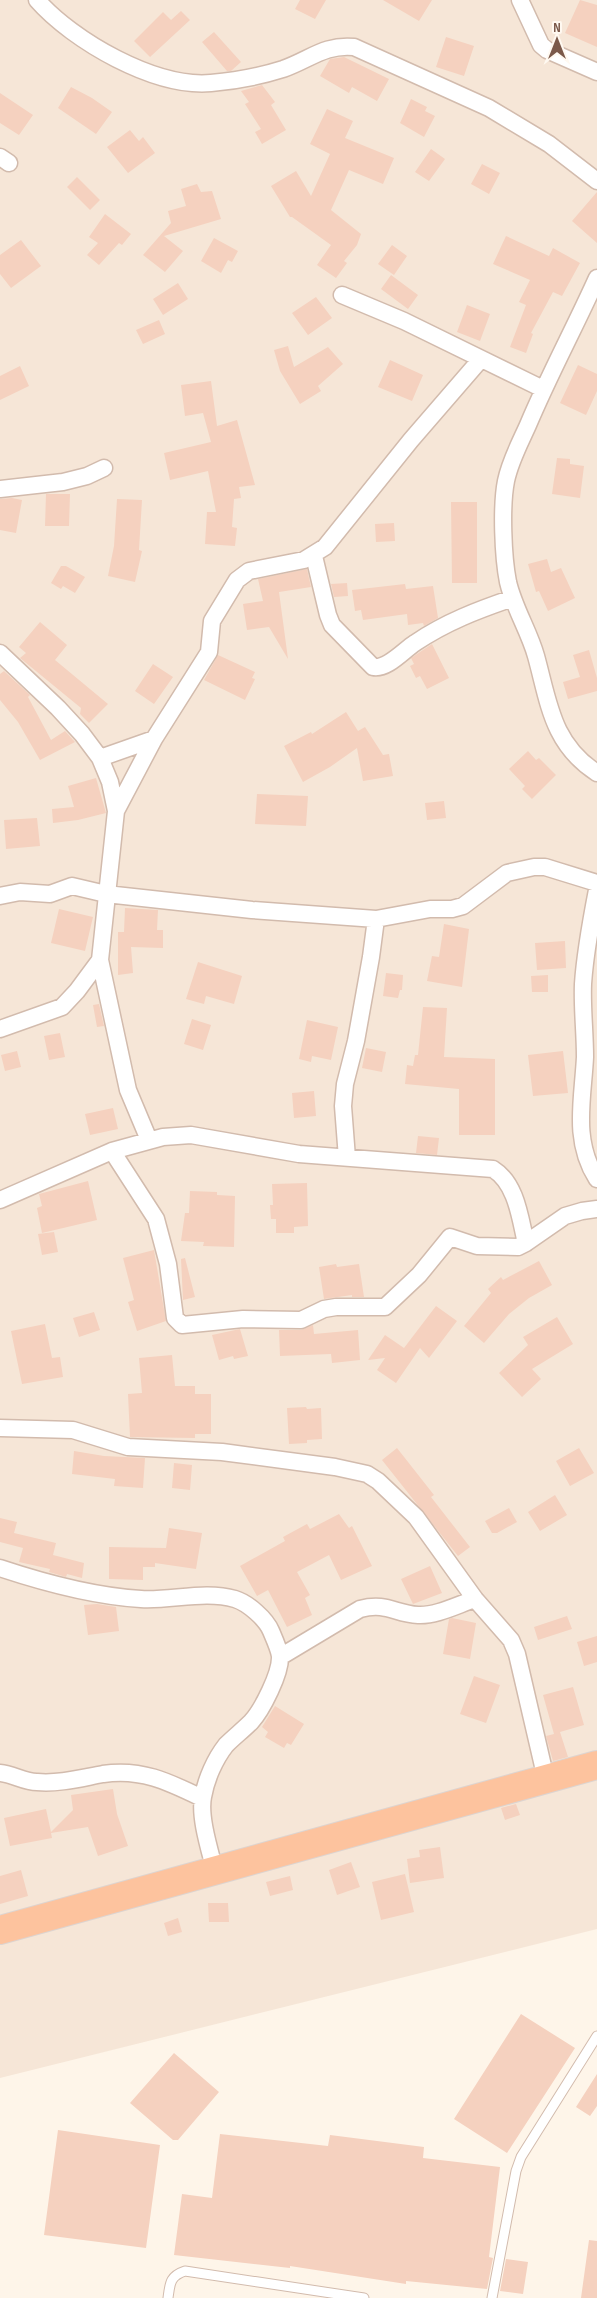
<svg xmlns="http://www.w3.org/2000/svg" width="597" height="2298" font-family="'Sofia Sans Condensed',sans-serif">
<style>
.residential{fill:#f6e6d7}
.building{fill:#f5d1bf}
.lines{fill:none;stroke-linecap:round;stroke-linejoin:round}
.service-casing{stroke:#d2bbad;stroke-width:11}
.minor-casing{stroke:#d2bbad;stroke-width:19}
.trunk-casing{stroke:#ddd4d0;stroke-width:30}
.service{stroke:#fff;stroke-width:9}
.minor{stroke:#fff;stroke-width:16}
.trunk{stroke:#fdc39e;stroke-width:28}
</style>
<rect width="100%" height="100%" fill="#fef5e9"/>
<path class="residential" d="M0,0H597V1929L0,2078Z"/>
<path class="building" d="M300,0H326L315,19L295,9Z
M383,0H432L419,21Z
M580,0L597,5V47L565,33Z
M181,11L190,20L150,57L134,41L163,12L171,20Z
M214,32L241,62L231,71H227L202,42Z
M446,37L474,46L464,76L436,67Z
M344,57L389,79L377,101L352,87L349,93L320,76L330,59Z
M262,85L275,102L271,105L286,130L262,144L255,132L261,129L245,104L249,102L241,91Z
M71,87L92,98L112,112L96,134L58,108Z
M0,93L33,115L19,135L0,123Z
M411,99L427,107L425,111L435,116L424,137L400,123Z
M327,109L353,121L345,138L394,158L383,184L349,170L331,210L361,234L357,245L344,261L347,263L336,278L317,265L331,245L292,217H290L271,186L296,171L311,196L330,154L310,144Z
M130,130L139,141L143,137L155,153L128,173L107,147Z
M431,149L445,159L429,181L415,172Z
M482,164L500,173L489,194L471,184Z
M77,177L100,200L90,210L67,187Z
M197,184L201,192L212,191L221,219L164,236L183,251L165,272L143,255L171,223L168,211L186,206L181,189Z
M597,192V243L572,221Z
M105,214L131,234L122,245L119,243L99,265L87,255L98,243L89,237Z
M506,236L549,256L553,248L580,263L562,296L553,292L531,333L533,334L526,353L510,347L526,305L519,302L530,280L493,264Z
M214,238L238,251L232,262L228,260L221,273L201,261Z
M21,240L41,266L11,288L0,274V255Z
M392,245L407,256L394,275L378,264Z
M391,275L418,295L408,309L381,289Z
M178,283L188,299L163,315L153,299Z
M316,297L332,318L308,335L292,313Z
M467,305L490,314L480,341L457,332Z
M159,320L165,334L143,344L136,330Z
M288,346L294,367L328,347L343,364L318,386L321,391L300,404L280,371L274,350Z
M390,360L423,375L412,401L378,387Z
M578,365L597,374V391L586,415L560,403Z
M20,366L29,386L0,400V376Z
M211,381L217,426L237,420L255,485L239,487L241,498L234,499L232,527L237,528L235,546L205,544L207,512H216L208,471L170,480L164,453L211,442L203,413L185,416L181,385Z
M557,458L570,459V464L584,466L580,498L552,494Z
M46,494H70L69,526H45Z
M12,498L22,500L16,533L0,530V499Z
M117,499L142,500L139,550L142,551L135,582L108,576L114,546Z
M451,502H477V583H452Z
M394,523L395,541L376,542L375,524Z
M547,559L551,572L561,568L575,598L548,611L539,591L536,592L528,564Z
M61,566H66L85,577L75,593L63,586L61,589L51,583Z
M307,569L311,587L279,592L288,659L269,627L247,630L243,604L263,601L258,579Z
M347,583L348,596L334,597L331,584Z
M405,584L406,589L433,586L438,618L424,626L423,623L408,625L407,614L363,620L361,610L355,611L352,590Z
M40,622L67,645L55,660L108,704L89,723L80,714L81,708L20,658L26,653L19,647Z
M432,644L449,678L427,689L420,676L416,678L410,666L414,664L411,658Z
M589,650L597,678V691L568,699L563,682L580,677L573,655Z
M218,655L255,672L252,678L255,679L245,700L204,680Z
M153,664L173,677L154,704L135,691Z
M4,671L30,695L28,697L51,740L65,731L75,742L40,760L18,722L0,700V674Z
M346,712L358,731L365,727L383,755L389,754L393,776L363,781L357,748L330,767L303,782L284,746L311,732L312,734Z
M528,751L536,760L539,758L556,775L532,799L522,789L525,786L509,769Z
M96,778L106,813L78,820L53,823L52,809L74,807L68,786Z
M257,794L308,796L306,826L255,824Z
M444,801L446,818L427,820L425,803Z
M37,818L40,846L6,849L4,820Z
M125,908L158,910L157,930H163V948L131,947L133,973L118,975V932H124Z
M59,909L93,917L85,951L51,943Z
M444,924L469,929L462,987L427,981L432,956L439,957Z
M565,941L566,968L537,970L535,943Z
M198,962L242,976L234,1004L206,996L204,1004L186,999Z
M386,973L403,975L402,990H400L398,998L383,996Z
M548,975V992H532L531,976Z
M99,1004L104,1026L97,1027L93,1005Z
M423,1007L447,1008L444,1057L495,1059V1135H459V1089L405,1084L407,1065L413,1066L415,1055H418Z
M192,1019L211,1025L203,1050L184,1044Z
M307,1020L338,1027L331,1060L312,1056L311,1062L299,1059Z
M60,1033L65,1057L49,1060L44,1036Z
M366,1048L386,1052L382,1072L362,1068Z
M17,1051L21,1067L5,1071L1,1055Z
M563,1051L568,1093L533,1096L528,1055Z
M314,1091L316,1116L294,1118L292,1093Z
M113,1108L118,1129L90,1135L85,1114Z
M418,1136L439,1138L437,1155L416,1153Z
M88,1181L97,1220L42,1233L37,1208L42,1206L39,1194Z
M307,1183L308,1226L294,1227V1233H276V1219H271L270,1205H273L272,1184Z
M190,1191L217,1192V1195L235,1196L234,1247L203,1246L204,1242L181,1241L185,1213H189Z
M54,1232L58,1252L42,1255L38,1234Z
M154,1250L166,1321L137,1331L128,1302L134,1300L123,1258Z
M185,1258L195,1297L183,1300L181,1259Z
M539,1261L552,1285L529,1298L509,1314L484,1343L464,1326L491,1293L488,1289L501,1277L503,1280Z
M336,1264L337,1267L359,1264L364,1297H352V1295L324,1299L319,1267Z
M436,1306L457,1321L429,1358L420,1348L396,1383L377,1370L385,1358L368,1360L385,1335L404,1348Z
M94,1312L100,1330L79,1337L73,1318Z
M557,1317L573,1344L532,1369L541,1379L522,1397L499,1373L528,1345L523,1337Z
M45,1324L52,1358L60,1357L63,1377L22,1384L11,1331Z
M313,1325L314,1334L358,1330L360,1360L332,1363L331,1354L280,1356L279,1330H301Z
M240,1329L248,1356L234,1359L233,1356L219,1360L212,1335Z
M172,1355L175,1386H195V1394H211V1434H195V1438L130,1437L128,1394L142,1393L139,1358Z
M306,1407L307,1409L321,1408L322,1439L307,1440V1443L289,1444L287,1408Z
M397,1448L434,1495L431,1497L470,1547L458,1556L382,1460Z
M579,1448L594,1473L570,1486L556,1461Z
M74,1451L104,1456L145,1458L143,1488L114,1486L115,1479L72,1474Z
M174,1463L192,1465L190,1490L172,1488Z
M555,1495L567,1515L540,1531L528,1512Z
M509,1508L517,1522L497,1533H492L485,1521Z
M339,1514L349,1528L352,1526L372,1566L341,1580L329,1555L297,1572L310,1595L305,1598L312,1615L287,1627L268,1590L257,1596L240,1566L285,1541L283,1537L307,1524L310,1529Z
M0,1518L17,1522L14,1533L56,1543L53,1555L84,1563L82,1578L67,1574L66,1577L49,1572L50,1569L19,1562L23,1548L0,1542Z
M169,1528L202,1533L196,1569L155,1563V1567H143V1580L109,1579V1547L166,1548Z
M430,1566L442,1593L413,1604L401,1579Z
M97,1604L116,1607L119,1631L88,1635L84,1605Z
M567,1616L572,1629L538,1640L534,1627Z
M452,1618L476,1623L470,1659L443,1654L449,1619Z
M597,1636V1662L584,1666L577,1642Z
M474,1676L500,1685L486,1723L460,1714Z
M573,1687L584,1725L560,1732L568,1757L553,1761L546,1736L554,1734L543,1695Z
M275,1706L304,1724L291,1745L287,1743L284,1748L265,1737L268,1732L262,1727Z
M113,1789L117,1814L128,1846L98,1856L88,1827L51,1833L52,1838L10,1846L4,1818L46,1809L51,1832L73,1810L71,1795Z
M516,1804L520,1815L505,1820L501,1808Z
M440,1847L444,1878L410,1883L407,1859L420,1857L419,1850Z
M351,1862L360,1887L337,1895L329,1870Z
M21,1870L28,1896L0,1904V1876Z
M405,1874L414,1912L381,1920L372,1882Z
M290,1876L293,1890L270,1896L266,1882Z
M208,1903H228L229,1922H209Z
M178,1918L182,1932L168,1936L164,1923Z
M521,2014L575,2048L507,2153L454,2119Z
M174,2053L219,2092L178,2140H173L130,2103Z
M597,2074V2106L590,2116L576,2107Z
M58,2130L160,2145L146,2248L44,2235Z
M220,2134L328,2146L330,2135L424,2147L423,2158L500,2167L489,2257L493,2258L487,2289L406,2281V2284L290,2266V2268L174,2255L182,2194L212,2198Z
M589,2240L597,2241V2298H581Z
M506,2259L528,2262L523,2294L500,2291Z"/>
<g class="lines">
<g class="service-casing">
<path id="service" d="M168,2298C170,2283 170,2276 185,2271L364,2298
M492,2298L516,2171L521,2157L597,2036"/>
</g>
<g class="minor-casing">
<path id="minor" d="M37,0C73,41 155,88 211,83C234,81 261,76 283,69C309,60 325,44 354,47L489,108L549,144L597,181
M520,0L541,45L547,50L597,72
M0,157L9,163
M597,278C575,327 549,375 528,425C520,443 510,461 506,481C501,506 503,557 508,582C514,608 529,631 536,656C549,703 552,744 597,773
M342,295L404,321L543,389
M0,489L63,482L87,476L104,468
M314,556L328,615L332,625L373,667C387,670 404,650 415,643C446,622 478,610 513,598
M0,653L58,708L82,734L100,758L110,782L116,811L100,960L77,991L62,1007L0,1029
M100,758L154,739
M116,811L154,739L209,652L212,621L237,580L249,571L304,560L325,547L411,440L481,359
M597,890C591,921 585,953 583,984C582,1008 585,1032 585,1057C583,1099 572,1140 597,1179
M0,896L20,892L50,894L72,886L106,894L252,910L376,919L430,909H452L463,906L507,873L534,867H545L597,883
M100,960L128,1090L149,1140
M112,1151L156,1219L168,1264L175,1318L182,1325L243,1319L301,1320L324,1309L336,1307H385L419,1275L450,1237L477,1246L518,1247L526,1243L565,1216L582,1211L597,1209
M347,1158L343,1106L345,1084L356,1041L371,957L376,919
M0,1200L112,1151L163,1137L191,1135L299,1154L493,1169C517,1184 520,1219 526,1243
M0,1428L73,1430L128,1447L222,1452L335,1467L367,1474L378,1481L416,1517L475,1599L511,1640L517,1654L546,1779
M0,1568C45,1583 93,1596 141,1599C171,1601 205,1590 235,1599C248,1603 266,1619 271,1631C274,1638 279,1649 280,1656C281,1673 262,1710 251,1722C243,1730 234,1737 226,1745C215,1759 206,1779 203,1797C199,1817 210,1851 215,1871
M280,1657L360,1609C387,1602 395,1614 418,1615C436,1616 457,1605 475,1599
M0,1773C13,1774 24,1782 37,1782C59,1784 81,1778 103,1774C141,1768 169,1782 202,1798"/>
</g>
<g class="trunk-casing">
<path id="trunk" d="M0,1930L597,1765"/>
</g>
<use href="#service" class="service"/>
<use href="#minor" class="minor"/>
<use href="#trunk" class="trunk"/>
</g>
<g transform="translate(557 40)" stroke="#fff9f1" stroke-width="4" paint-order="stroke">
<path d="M0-4L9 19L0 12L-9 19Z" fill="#7b594a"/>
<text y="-8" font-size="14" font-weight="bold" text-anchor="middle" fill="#7b594a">N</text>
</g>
</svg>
